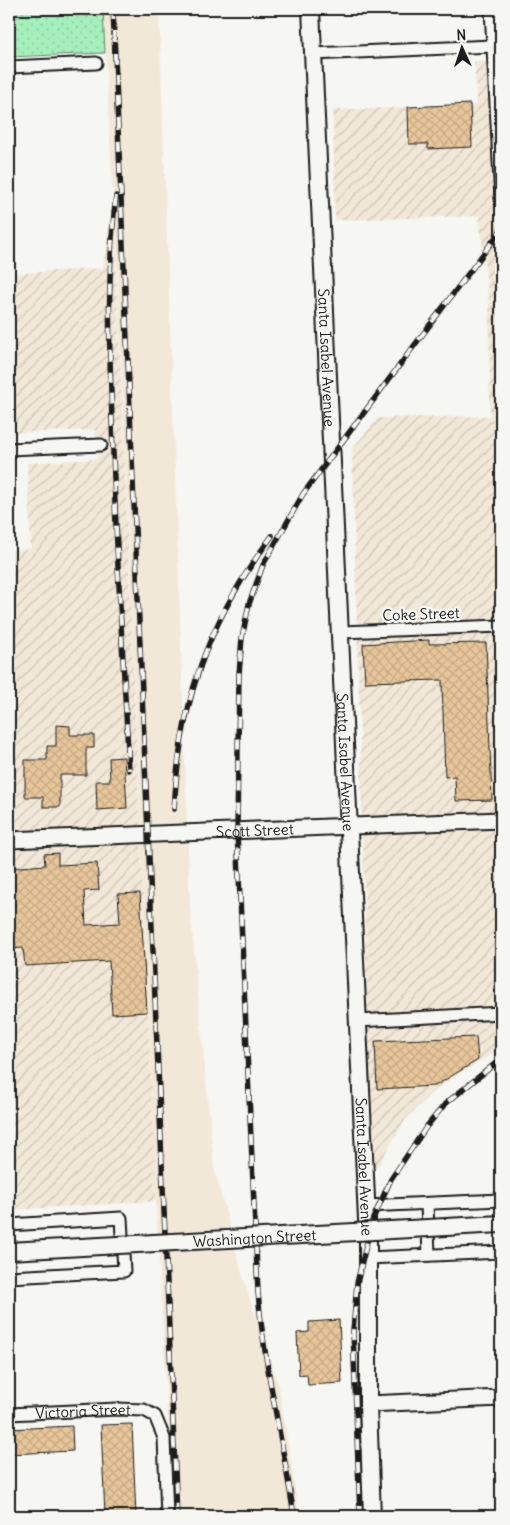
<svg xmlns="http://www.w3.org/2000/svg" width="510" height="1525" font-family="Delius,sans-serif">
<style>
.built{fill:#f2e8d8}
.industrial{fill:url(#industrial-furrows)}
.green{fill:url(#green-dots);stroke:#60866c}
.building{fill:url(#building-cross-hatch);stroke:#1c1c1c}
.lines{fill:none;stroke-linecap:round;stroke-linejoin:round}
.minor-casing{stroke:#1c1c1c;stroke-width:15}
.tertiary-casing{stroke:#1c1c1c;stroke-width:19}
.secondary-casing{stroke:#1c1c1c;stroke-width:20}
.minor{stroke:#f6f6f2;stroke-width:11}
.tertiary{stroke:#f6f6f2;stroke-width:15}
.secondary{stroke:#f6f6f2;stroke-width:16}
.rail-casing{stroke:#1c1c1c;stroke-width:5.5}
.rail{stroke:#f6f6f2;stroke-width:4;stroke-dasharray:11;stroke-linecap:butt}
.secondary-bridge-casing{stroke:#1c1c1c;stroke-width:20;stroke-linecap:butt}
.secondary-bridge{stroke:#f6f6f2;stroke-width:16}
.labels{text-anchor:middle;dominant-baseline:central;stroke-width:5;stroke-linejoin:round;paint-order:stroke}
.street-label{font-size:15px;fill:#1c1c1c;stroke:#f6f6f2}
</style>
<defs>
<pattern id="industrial-furrows" width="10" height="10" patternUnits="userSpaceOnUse" patternTransform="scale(1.25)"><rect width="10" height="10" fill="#f2e8d8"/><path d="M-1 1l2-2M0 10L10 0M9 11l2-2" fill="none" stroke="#cfc6b9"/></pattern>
<pattern id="green-dots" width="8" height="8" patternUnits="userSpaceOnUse" patternTransform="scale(1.25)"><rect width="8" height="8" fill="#a5efbd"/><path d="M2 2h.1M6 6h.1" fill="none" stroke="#8dcca2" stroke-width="1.8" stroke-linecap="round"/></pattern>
<pattern id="building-cross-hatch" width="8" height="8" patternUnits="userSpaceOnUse" patternTransform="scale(1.25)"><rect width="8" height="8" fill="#e8c69a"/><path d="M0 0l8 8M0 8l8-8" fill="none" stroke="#c6aa84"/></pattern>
</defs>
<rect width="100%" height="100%" fill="#f6f6f2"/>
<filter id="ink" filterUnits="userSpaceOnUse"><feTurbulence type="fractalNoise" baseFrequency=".02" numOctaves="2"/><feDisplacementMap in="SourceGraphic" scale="10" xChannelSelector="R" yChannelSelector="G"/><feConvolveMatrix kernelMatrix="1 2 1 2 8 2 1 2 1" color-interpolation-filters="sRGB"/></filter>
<g filter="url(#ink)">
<path class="built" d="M103,9H159L190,907L214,1168L244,1281L279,1387L299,1516H173L156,1201L117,269Z"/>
<path class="industrial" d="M501,60V1049L458,1074L431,1093L406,1119L372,1175L352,449L378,418L490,416L489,303L479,216L335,220L333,110L477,105L474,62Z
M113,198L156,1201L9,1210V551L31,549L27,463L97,459L95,430L9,433V274L103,268Z"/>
<path class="green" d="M9,9H103L105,53L9,57Z"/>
<path class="building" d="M470,104L472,147L428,149V144H409L408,107Z
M429,640V644L486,643L492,800L456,801L455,776L445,777L442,680L365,682L363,644Z
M56,725L70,726V735H94V748H86V775H60V807H43V797H25V760H47V746H56Z
M124,757L127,808L97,810L96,781H110L109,758Z
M58,853V865L97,863L99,890L84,891L86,925L120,923L118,894L140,893L147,1012L112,1014L109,961L25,966L23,948L9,949V868L45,865L44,854Z
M476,1037L478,1060L435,1086L377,1089L375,1041Z
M339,1320L342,1383L308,1385L307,1374L299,1375L297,1333L309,1332V1322Z
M132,1424L136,1516H105L101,1425Z
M72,1426L73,1451L9,1454V1429Z"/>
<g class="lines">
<g class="minor-casing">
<g id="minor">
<path d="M491,9L501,200"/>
<path d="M313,54L492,46"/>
<path d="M9,67L96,63"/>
<path d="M9,449L101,445"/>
<path d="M341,632L501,626"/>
<path d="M358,1021L501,1013"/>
<path d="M427,1204L429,1255"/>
<path d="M366,1206L501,1200"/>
<path d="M9,1225L121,1218L124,1271L9,1277"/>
<path d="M368,1258L501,1252"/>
<path id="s1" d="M9,1414L117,1409L144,1410L155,1416L164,1438L167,1516"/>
</g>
</g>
<g class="tertiary-casing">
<g id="tertiary">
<path id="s2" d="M9,840L501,820"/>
<path d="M368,1404L501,1398"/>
</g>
</g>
<g class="secondary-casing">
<g id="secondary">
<path id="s3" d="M311,9L368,1241V1404L372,1516"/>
</g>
</g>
<use href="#minor" class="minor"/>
<use href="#tertiary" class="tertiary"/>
<use href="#secondary" class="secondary"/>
<g class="rail-casing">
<path id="rail" d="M113,9L177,1516
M116,196C107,270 109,344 112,419C115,536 123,653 129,770
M174,809C180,702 207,622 272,536
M294,1516C283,1441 264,1367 258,1292L237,832L239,674L242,638L249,604L263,565L303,494L501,230
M360,1516L353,1331L357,1283L372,1221L391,1179L427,1126L445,1104L501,1059"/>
</g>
<use href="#rail" class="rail"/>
<g class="secondary-bridge-casing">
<g id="secondary-bridge">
<path id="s4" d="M9,1251L501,1224"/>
</g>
</g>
<use href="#secondary-bridge" class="secondary-bridge"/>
</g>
</g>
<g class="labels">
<g class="street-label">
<text stroke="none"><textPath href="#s3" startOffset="349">Santa Isabel Avenue</textPath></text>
<text transform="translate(421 614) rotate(-2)">Coke Street</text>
<text stroke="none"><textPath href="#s3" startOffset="754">Santa Isabel Avenue</textPath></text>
<text stroke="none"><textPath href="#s2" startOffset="246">Scott Street</textPath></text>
<text stroke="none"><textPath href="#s3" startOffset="1159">Santa Isabel Avenue</textPath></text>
<text stroke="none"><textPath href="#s4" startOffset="246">Washington Street</textPath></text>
<text stroke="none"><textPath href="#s1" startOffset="74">Victoria Street</textPath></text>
</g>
</g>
<rect width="510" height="1525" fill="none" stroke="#f6f6f2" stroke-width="30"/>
<rect x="15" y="15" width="480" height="1495" fill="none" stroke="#1c1c1c" stroke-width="2" filter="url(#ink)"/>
<g transform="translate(462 48) rotate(357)" stroke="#f6f6f2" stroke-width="4" paint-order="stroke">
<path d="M0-4L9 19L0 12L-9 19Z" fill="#1c1c1c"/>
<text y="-8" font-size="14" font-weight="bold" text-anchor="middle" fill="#1c1c1c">N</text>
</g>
</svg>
